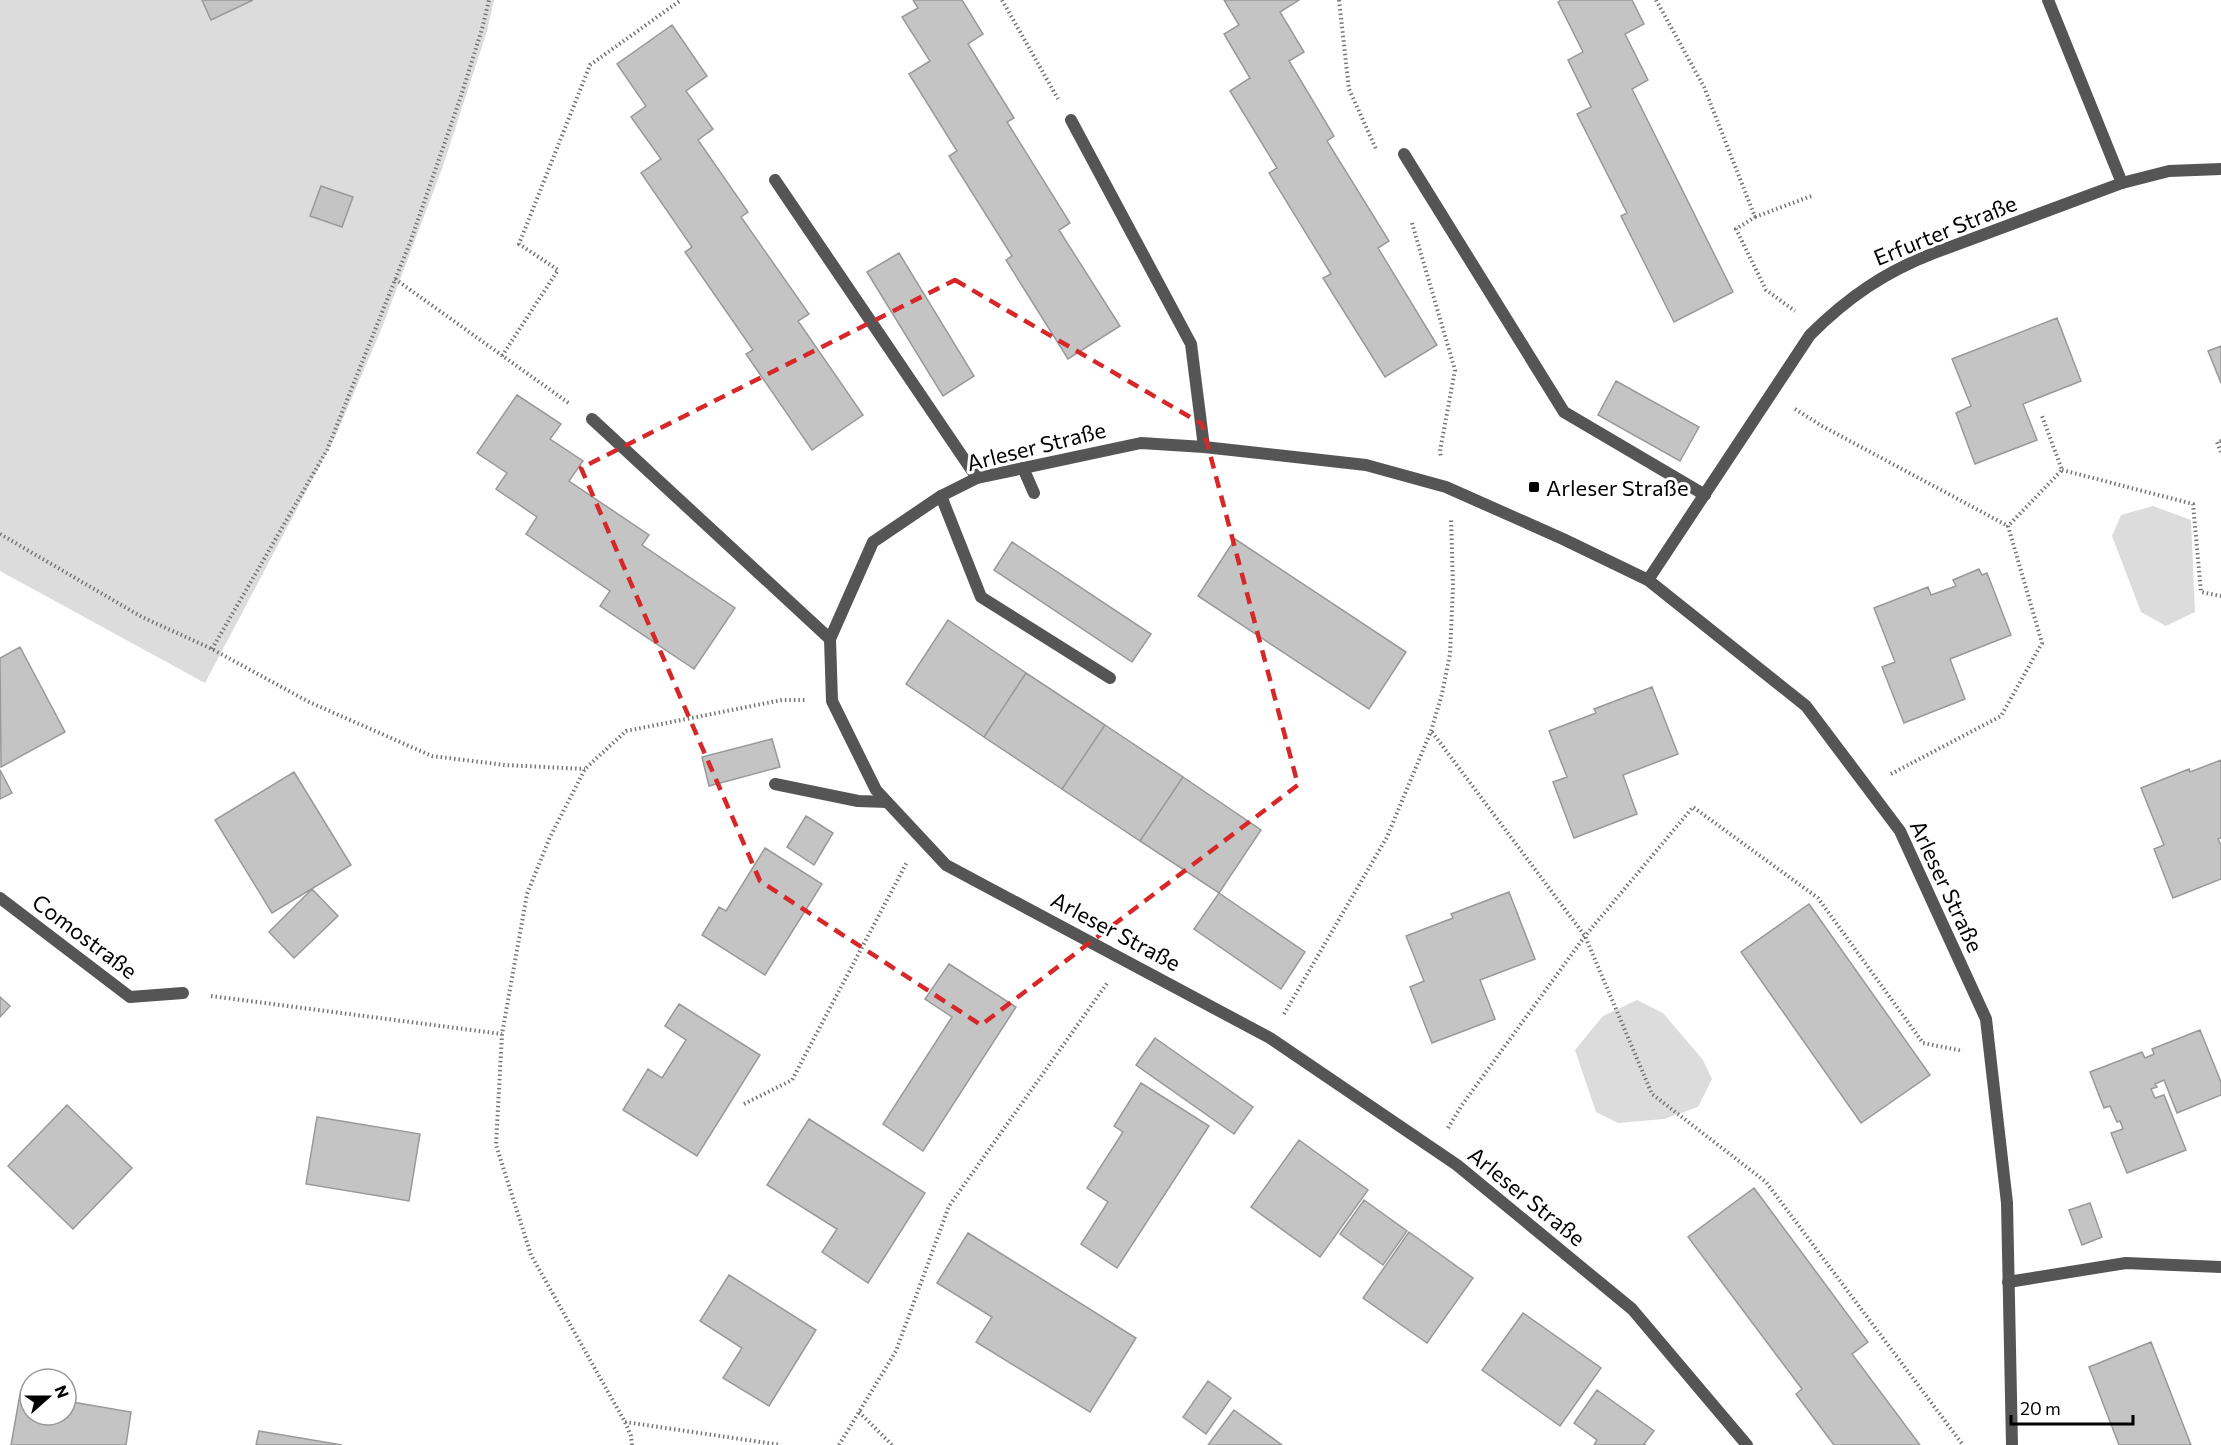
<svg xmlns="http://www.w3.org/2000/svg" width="2221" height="1445" font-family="Commissioner,sans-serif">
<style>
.green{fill:#dcdcdc;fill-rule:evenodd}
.building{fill:#c4c4c4;stroke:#999;stroke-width:1.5}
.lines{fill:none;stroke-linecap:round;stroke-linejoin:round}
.path{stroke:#777;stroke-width:4;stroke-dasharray:1.5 3;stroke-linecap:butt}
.service{stroke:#555;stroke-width:12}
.minor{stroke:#555;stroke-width:12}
.marked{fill:none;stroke:#d62828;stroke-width:4.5;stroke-dasharray:12 8;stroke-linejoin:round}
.poi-dot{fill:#000;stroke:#fff;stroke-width:2}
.labels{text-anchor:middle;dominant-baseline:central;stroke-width:6;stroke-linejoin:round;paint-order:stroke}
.street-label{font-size:22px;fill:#000;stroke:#fff}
.poi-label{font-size:22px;fill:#000;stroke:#fff;text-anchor:start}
</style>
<rect width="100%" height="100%" fill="#fff"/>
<path class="green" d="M0,0H202L212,20L253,0H494L487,31L443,166L381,330L336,435L205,683L0,571ZM321,186L352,197L342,227L311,216Z
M2153,506L2191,520L2195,612L2166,626L2141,612L2112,536L2121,515Z
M1637,1000L1663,1013L1703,1060L1712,1079L1698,1107L1664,1119L1618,1123L1596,1112L1575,1050L1603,1016Z"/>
<path class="building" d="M202,0H253L211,20Z
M913,0H962L983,34L968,44L1014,118L1007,122L1070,223L1059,230L1120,326L1068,359L1006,260L1012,256L949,156L957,151L909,74L930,61L902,17L918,8Z
M1224,0H1299L1280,12L1304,52L1289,61L1334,136L1327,141L1389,241L1378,248L1437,345L1385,377L1323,278L1331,274L1269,173L1277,168L1230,91L1250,78L1224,34L1239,25Z
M1561,0H1632L1644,24L1625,34L1648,80L1632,89L1733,292L1674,322L1621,216L1627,213L1577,114L1591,107L1568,60L1583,52L1558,2Z
M672,25L707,76L686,91L713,129L698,140L748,212L741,217L809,314L798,321L863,415L812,450L746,354L753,350L685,252L692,247L641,173L661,159L631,117L646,106L617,64Z
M321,186L353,197L342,227L310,216Z
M899,253L974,376L943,396L867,272Z
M2057,318L2081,381L2023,404L2037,440L1975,464L1956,413L1971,406L1952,359Z
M2221,346V383L2208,351Z
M1616,381L1699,427L1680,461L1598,415Z
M517,395L561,424L550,439L583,461L569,481L649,535L642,545L735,608L694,669L600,606L610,591L526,534L537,517L496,489L507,473L477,453Z
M1235,539L1406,652L1369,709L1198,596Z
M1012,542L1151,634L1132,662L994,570Z
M1979,569L1982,575L1987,573L2011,635L1950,659L1965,699L1904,723L1882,667L1895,662L1874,608L1928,587L1931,595L1956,586L1953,580Z
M948,620L1026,673L984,737L906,684Z
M20,647L65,732L1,767L0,658Z
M1026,673L1105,725L1062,789L984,737Z
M1652,687L1678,754L1623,775L1637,814L1574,838L1553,782L1567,777L1549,731L1596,713L1594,709Z
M1105,725L1183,777L1140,841L1062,789Z
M772,739L780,767L709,786L702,757Z
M2221,760V838L2218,839L2221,845V879L2173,898L2154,849L2164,845L2141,788L2189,769L2190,772Z
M0,770L12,793L0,799Z
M294,772L351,865L272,913L215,820Z
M1183,777L1261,830L1219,893L1140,841Z
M806,816L833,833L814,865L787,847Z
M765,848L822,884L765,975L702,935L719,907L726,911Z
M312,889L338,916L294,958L269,932Z
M1509,892L1535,959L1480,980L1495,1019L1432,1043L1410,987L1424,981L1406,936L1453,918L1451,914Z
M1219,893L1305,952L1281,989L1194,929Z
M1809,904L1930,1075L1861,1123L1741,952Z
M949,964L1016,1007L923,1151L883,1124L952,1017L925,999Z
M0,997L10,1006L0,1017Z
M679,1004L760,1055L697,1156L623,1110L648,1069L662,1078L686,1040L665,1026Z
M2200,1030L2221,1082V1095L2177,1113L2164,1080L2155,1084L2157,1087L2151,1089L2155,1098L2164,1095L2186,1150L2127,1173L2111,1133L2123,1129L2120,1121L2117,1122L2110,1106L2104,1108L2090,1072L2142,1052L2145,1058L2154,1054L2152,1049Z
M1155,1038L1253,1107L1234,1134L1136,1065Z
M1141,1083L1209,1126L1117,1268L1081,1244L1108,1202L1087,1188L1123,1132L1114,1126Z
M67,1105L132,1168L73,1229L8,1166Z
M317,1117L420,1134L409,1201L306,1184Z
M809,1119L925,1193L868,1283L822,1252L837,1229L767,1185Z
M1299,1140L1368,1190L1320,1257L1251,1207Z
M1754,1188L1868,1342L1852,1354L1920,1445H1834L1796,1394L1802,1389L1688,1237Z
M1364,1200L1407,1231L1383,1265L1340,1234Z
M2090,1203L2102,1237L2082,1245L2069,1210Z
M1409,1232L1473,1278L1427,1343L1363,1298Z
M968,1233L1136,1338L1090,1412L976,1342L992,1317L937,1283Z
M729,1275L816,1330L769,1406L723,1378L742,1348L700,1321Z
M1523,1313L1601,1368L1560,1426L1482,1370Z
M2151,1342L2191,1445H2119L2089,1367Z
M1208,1381L1231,1398L1206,1434L1183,1417Z
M1597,1390L1654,1431L1644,1444L1646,1445H1594L1597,1440L1574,1423Z
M20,1394L30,1395V1415H66V1401L131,1412L126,1445H11Z
M1234,1410L1282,1445H1208Z
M259,1431L342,1445H256Z"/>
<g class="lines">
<path class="path" d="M1002,0L1058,99
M1339,0L1349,89L1376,149
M1656,0L1704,87L1755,217L1736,229L1766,290L1795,311
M1755,217L1814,195
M1412,223L1455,370L1440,451L1441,457
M395,279L570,404
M502,356L558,270L519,244L590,65L681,0
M1795,409L1822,426L2008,526
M2221,441L2217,442L2221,452
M2062,470L2193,504L2201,592L2221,596
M0,534L142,617L212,649L309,702L432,756L505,765L585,769
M212,649L327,450L411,240L461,96L482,29L489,0
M1432,732L1585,936L1652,1094L1766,1182L1963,1445
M1891,774L2001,716L2042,643L2008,526L2062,470L2042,416
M211,996L502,1034
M1284,1014L1387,837L1431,731L1442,694L1450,654L1453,586L1451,518
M744,1104L792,1080L907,862
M1448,1128L1462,1105L1585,936L1693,807L1818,898L1923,1043L1963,1051
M859,1412L892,1445
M625,1422L781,1445
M632,1445L631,1436L625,1422L531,1255L496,1145L502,1034L527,894L550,837L585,769L626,731L782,700H805
M839,1445L896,1351L949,1206L1108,982"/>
<path class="service" d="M2048,0L2122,183
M1071,120L1191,344L1204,447
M1404,154L1564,412L1705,495
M775,180L977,478
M592,419L830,639
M1023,468L1034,493
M941,496L981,597L1110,678
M775,784L858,801L887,802
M2008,1282L2126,1263L2221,1267"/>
<path class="minor" d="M1648,580L1810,335C1848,297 1885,272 1934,253L2122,183L2169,171L2221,169
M0,898L130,997L183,993
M1747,1445L1632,1309L1457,1165L1270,1038L946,865L876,790L832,701L830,639L873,542L941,496L977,478L1141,443L1204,447L1366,465L1446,487L1563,539L1648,580L1806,706L1900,831L1986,1019L2007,1203L2012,1445"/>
</g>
<path class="marked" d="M955,280L1202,424L1298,785L981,1025L760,881L581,468Z"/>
<rect class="poi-dot" x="1528" y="481" width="12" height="12" rx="3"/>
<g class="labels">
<g class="street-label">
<text transform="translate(1945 230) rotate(-22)">Erfurter Straße</text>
<text transform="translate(1036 446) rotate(-14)">Arleser Straße</text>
<text transform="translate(1947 886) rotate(65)">Arleser Straße</text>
<text transform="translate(1116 931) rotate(28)">Arleser Straße</text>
<text transform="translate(85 936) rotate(37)">Comostraße</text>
<text transform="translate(1527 1196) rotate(39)">Arleser Straße</text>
</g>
<g class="poi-label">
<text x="1546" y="487">Arleser Straße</text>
</g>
</g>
<g transform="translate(48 1397) rotate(69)"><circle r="28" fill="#ffffff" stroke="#999999" stroke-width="1.5"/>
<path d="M0-4.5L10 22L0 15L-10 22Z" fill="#000000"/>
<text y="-9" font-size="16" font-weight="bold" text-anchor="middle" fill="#000000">N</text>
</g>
<path d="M2011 1415v9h122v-9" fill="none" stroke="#000000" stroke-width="3"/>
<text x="2020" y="1415" font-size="18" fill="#000000" stroke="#ffffff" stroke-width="4.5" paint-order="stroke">20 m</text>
</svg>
